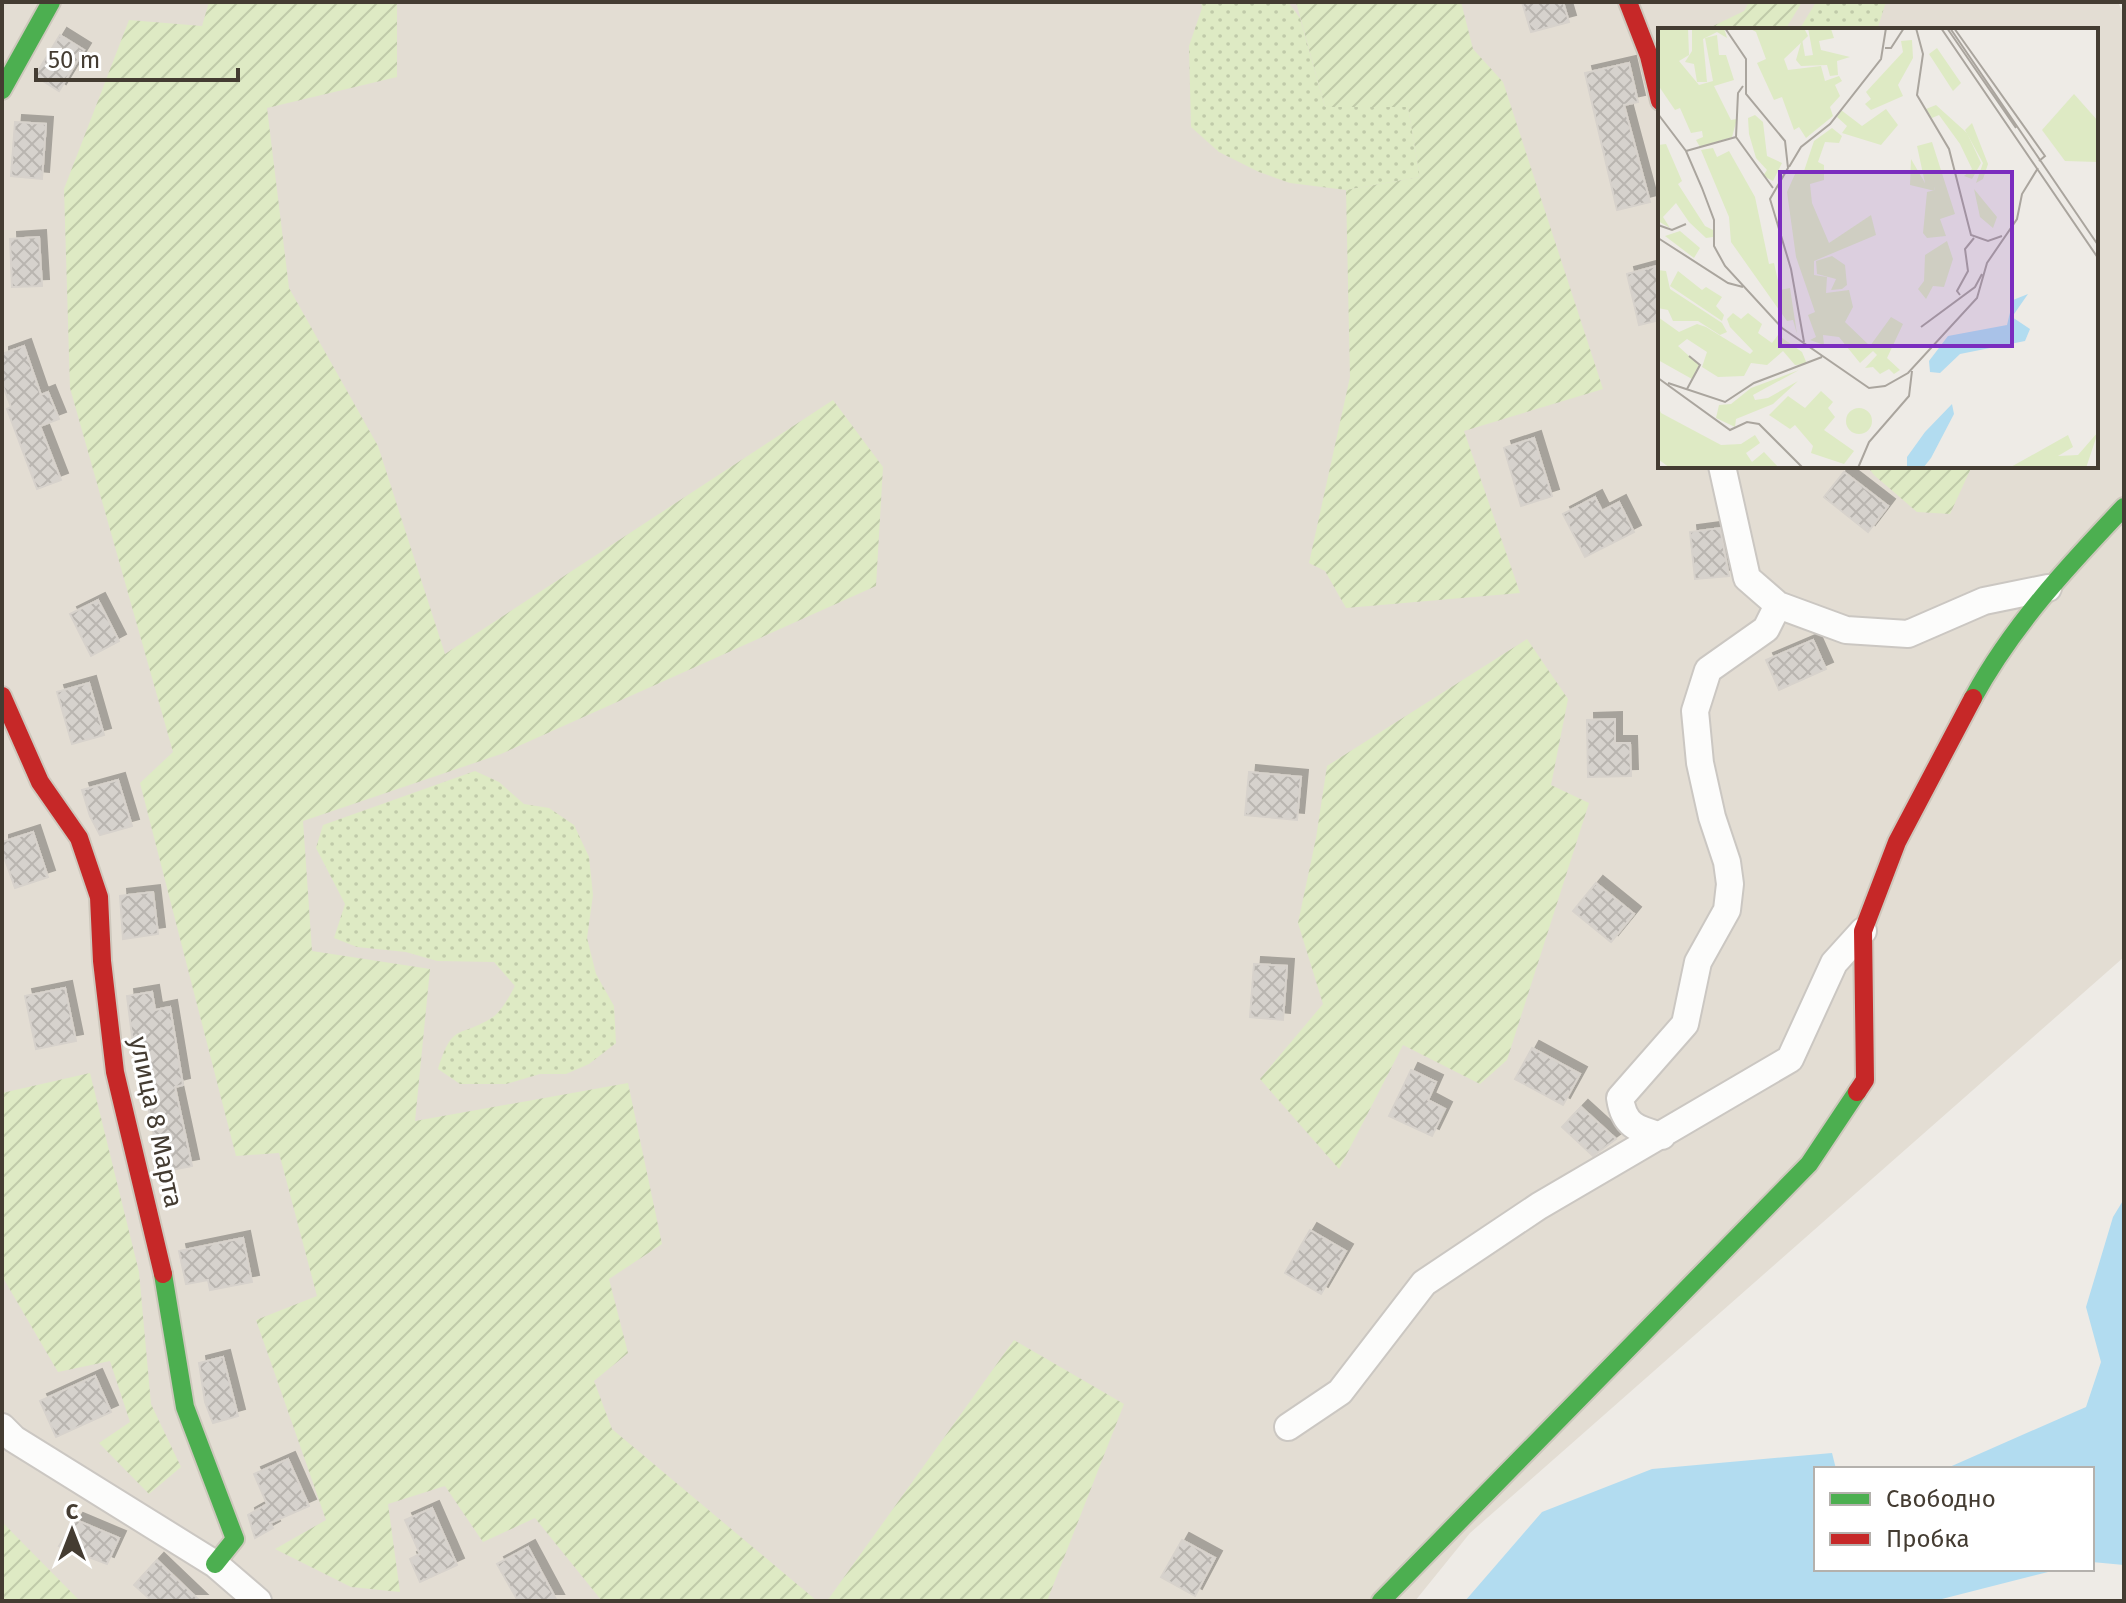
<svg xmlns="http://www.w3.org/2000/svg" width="2126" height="1603" font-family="'Fira Sans',sans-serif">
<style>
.residential{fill:#e3ddd3;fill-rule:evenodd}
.grass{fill:url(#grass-dots)}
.garden{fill:url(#garden-furrows)}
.water{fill:#b2dcf0}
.building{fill:url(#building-cross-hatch);stroke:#d7d2cc;stroke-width:2;filter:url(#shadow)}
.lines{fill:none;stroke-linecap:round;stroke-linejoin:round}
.street-casing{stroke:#cbc7c2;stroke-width:30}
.fast-casing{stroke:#cec8bd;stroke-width:22}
.jam-casing{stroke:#cec8bd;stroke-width:22}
.street{stroke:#fcfcfb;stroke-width:26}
.fast{stroke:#4caf50;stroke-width:18}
.jam{stroke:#c62828;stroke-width:18}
.labels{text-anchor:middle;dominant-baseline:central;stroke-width:6;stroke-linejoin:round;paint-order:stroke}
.street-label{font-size:26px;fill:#443c32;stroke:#fff}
.inset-road{fill:none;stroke:#aaa59e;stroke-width:2}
.view{fill:#7b2cbf;fill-opacity:0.15;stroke:#7b2cbf;stroke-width:4}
.inset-edge{fill:none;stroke:#443c32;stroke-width:4}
</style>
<defs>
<pattern id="grass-dots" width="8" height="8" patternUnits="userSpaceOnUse" patternTransform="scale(2)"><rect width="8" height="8" fill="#deeac4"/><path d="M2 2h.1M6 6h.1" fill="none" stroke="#c0caa9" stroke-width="1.8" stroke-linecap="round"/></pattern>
<pattern id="garden-furrows" width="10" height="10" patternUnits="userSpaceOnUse" patternTransform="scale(2)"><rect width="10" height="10" fill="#deeac4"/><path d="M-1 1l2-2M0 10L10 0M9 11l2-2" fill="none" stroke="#c0caa9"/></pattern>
<pattern id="building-cross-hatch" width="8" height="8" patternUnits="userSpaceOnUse" patternTransform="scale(2)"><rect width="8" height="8" fill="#d6d2cd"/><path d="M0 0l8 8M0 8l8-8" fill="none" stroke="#b9b5b0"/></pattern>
<filter id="shadow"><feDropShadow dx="7" dy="-7" stdDeviation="0" flood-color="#0004"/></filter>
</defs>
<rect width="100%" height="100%" fill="#eeebe6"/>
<path class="residential" d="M2,2H2118L2124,15V957L1470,1533L1415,1601H2ZM1660,30H2096V466H1660Z"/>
<path class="grass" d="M1201,2H1288L1300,18L1325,107H1408L1420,177L1346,190L1290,183L1259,172L1219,152L1191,127L1189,46L1202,8Z
M1816,2H1886L1877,30H1799Z
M475,771L499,782L524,804L549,808L574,825L589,857L593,895L587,938L596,974L614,1006L616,1043L589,1064L566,1074H540L506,1084H460L438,1069C453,1021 459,1039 493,1017C502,1011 510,995 515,986L494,962L437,961L406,952L357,947L334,938L345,904L316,848L323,825Z"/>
<path class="garden" d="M209,2H397V77L267,108L289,288L378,446L445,654L833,400L883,467L876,586L501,754L303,821L312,951L430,969L415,1121L628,1083L662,1244L609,1279L628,1353L594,1381L612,1429L817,1601H602L535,1518L483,1542L445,1486L388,1504L400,1592L351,1587L275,1549L326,1520L256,1320L317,1296L279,1153L236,1156L140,783L173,752L70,388L64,189L129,20L202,26Z
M1296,2H1461L1473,49L1503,82L1603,389L1464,431L1520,593L1346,608L1325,571L1309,563L1350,377L1346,190L1420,177L1408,107H1325Z
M1749,2H1802L1785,30H1705L1744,11Z
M1867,466H1972L1950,514L1917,512L1874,475Z
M1527,639L1568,699L1551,785L1589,803L1507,1060L1480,1084L1403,1045L1339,1169L1260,1079L1323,1004L1298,923L1316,838L1327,766Z
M90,1073L139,1272L151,1404L181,1467L149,1494L99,1443L130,1422L110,1361L58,1372L2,1276V1093Z
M1014,1340L1124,1404L1047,1601H827Z
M2,1522L80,1601H2Z"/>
<path class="water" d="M2124,1199V1565L2092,1562V1469H1945L2086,1407L2101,1362L2086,1307L2113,1217Z
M1832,1453L1836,1469H1816V1569H2060L1934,1601H1465L1542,1512L1652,1469Z"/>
<path class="building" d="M1522,2H1563L1569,22L1531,32Z
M60,35L84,50L59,91L35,76Z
M1629,63L1638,102L1624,105L1650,202L1617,210L1585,73Z
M15,122L46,124L42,179L11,176Z
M39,237L42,286L12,287L10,239Z
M1660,265V320L1639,325L1627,274Z
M24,346L41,395L48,392L59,419L40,426L61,480L37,489L7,409L11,407L2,383V354Z
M1534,438L1552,496L1521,506L1504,448Z
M1844,472L1888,506L1868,532L1824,497Z
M1595,497L1602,511L1619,502L1634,532L1585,557L1563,514Z
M1720,528L1729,576L1695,579L1690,532Z
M98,600L119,641L91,656L70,614Z
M1813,640L1826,669L1779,690L1766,660Z
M89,683L104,735L72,744L57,692Z
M1615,719V743H1630L1631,776L1588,777L1587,720Z
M1249,772L1301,777L1297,820L1245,815Z
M118,780L132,826L100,835L90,816L82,790Z
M33,832L48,877L15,888L2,851V842Z
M1596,883L1634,914L1611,942L1573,911Z
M153,892L158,934L123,939L120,896Z
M1254,964L1287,966L1283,1020L1250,1017Z
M65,988L76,1041L36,1049L25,996Z
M152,992L155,1010L170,1007L183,1085L175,1087L192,1166L161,1172L136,1044H133L127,996Z
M1532,1048L1580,1074L1563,1105L1515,1079Z
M1411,1070L1436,1082L1428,1100L1445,1109L1432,1136L1389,1116Z
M1581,1107L1616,1139L1593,1156L1562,1127Z
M1310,1230L1346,1251L1321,1294L1285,1273Z
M243,1238L252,1282L210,1290L208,1280L186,1284L179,1251Z
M223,1357L238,1416L213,1423L205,1402L199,1363Z
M95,1376L111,1412L56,1437L40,1401Z
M288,1459L309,1506L270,1523L273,1528L255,1538L248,1515L267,1504L254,1474Z
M432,1508L457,1565L420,1582L410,1559L420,1554L405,1520Z
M76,1520L119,1538L107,1564L59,1546Z
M1182,1540L1215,1558L1195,1596L1161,1577Z
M528,1547L557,1601H518L497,1564Z
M157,1560L200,1601H152L134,1585Z"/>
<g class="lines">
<g class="street-casing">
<path id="street" d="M1722,466L1747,578L1778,605L1846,630L1908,634L1984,601L2048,588
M1662,1136C1637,1129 1624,1126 1620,1098L1685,1024L1698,962L1727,910L1730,884L1727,862L1712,817L1700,763L1695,711L1708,670L1766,629L1778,605
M2,1427L14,1439L215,1564L258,1601
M1288,1427L1340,1392L1424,1283L1539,1206L1790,1059L1834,963L1863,931"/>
</g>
<g class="fast-casing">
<path id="fast" d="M2,90L51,2
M1973,698C2012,626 2068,566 2124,507
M163,1274L185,1407L235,1539L215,1564
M1381,1601L1809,1164L1857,1092"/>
</g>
<g class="jam-casing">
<path id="jam" d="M1628,2L1649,56L1660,101
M2,696L40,782L79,838L99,897L102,961L115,1072L163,1274
M1857,1092L1865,1080L1863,931L1897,842L1973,698"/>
</g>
<use href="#street" class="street"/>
<use href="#fast" class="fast"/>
<use href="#jam" class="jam"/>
</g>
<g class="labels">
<g class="street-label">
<text transform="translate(156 1122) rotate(78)">улица 8 Марта</text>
</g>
</g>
<g transform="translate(1658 28)">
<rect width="440" height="440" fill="#eeebe6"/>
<path d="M34,0H66L69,10L59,4L45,11L49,54H39L36,36L27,34L34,23ZM150,0L173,1L176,10L161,13L163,22L192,29L179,33L180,47L172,48L169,37L143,38L138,32L144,11L147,28L155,27ZM314,95L330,136L325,151L318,155L325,135L307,102ZM253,131L267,155H276L277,163L252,157ZM174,228L187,237L189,257L184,261L173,262L178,251L159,246L158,233ZM0,242L8,243L12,261L64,295L69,304L62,307L40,293H15L10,282L0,280ZM141,342L95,367L97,372L110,370L140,353L115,376L78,391L77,399L58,390L61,377L73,376L93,360ZM440,404L428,440H351L410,407L415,419L400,428L420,427Z" fill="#deeac4"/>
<path d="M416,66L440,93V134L407,133L384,102Z" fill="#deeac4"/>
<path d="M0,0H30L31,27L21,33L41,57L55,53L47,10L59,7L61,27H68L76,52L56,58L73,92L79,91L74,109L42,119L38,112L45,109L44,103L33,105L22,80L17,82L0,57ZM91,0H146L150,8L126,31L130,42L163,38L167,53L181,48L184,53L177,57L182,68L172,79L175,88L148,110L141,99L136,102L124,69L116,72L99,35L108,31L98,4ZM254,12L255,30L240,57L245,68L213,82L207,76L213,71L208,64L245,24L243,13ZM279,20L303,55L295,63L271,26ZM278,77L309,105L323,135L314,151L306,148L314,141L302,116L281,87L274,90L268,81ZM228,81L240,97L223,117L184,105L189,98L179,89L183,82L204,98ZM97,87L105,94L109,128L124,135L115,153L105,148L109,142L98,130L91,106L90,90ZM174,100L184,108L181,115L167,114L160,134L166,137V152L152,156L154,175L171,215L213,187L218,207L156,233V247L169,249L168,265L191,262L195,279L187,294L212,318L233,289L245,296L229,330L242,342L236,346L231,341L222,346L215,339L207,340L219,327L215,323L202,335L181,309L165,307L166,317L152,312L158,309L150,287L157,284L138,229L129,164L137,146H145L156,113ZM274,114L297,186L282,191L288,208L269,210L265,205L269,164L277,162L275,155H267L259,118ZM8,116L24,153L20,156L47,198L55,202V209L48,210L31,194L18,175L5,189L12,200L0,193V117ZM55,120L59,129L71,123L97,169L111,236L116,235L122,262L132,260L139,306L135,292L129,293L73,214L71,189L43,122ZM316,161L339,189L335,200L322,189ZM22,203L42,220L36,230L7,208ZM289,213L295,231L286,259L275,258L268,271L260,261L266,253L267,227ZM20,243L44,262L48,259L64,269L58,278L66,287L64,293L12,258ZM75,285L83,291L90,285L104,296L100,305L114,315L120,307L144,324L149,336L137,337L125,323L109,337L93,335L86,348L60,349L44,339L49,324L29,311L20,318L41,337L34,351L0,332V289L21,304L39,296L48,299L92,326L95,323L72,299L69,291ZM163,363L175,374L170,380L177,389L166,402L196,423L186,436L153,425L155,418L137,397L132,401L111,387L130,368L147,380ZM0,378L3,385L63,417L83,416L97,407L102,415L88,425L94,434L106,424L121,440H12L0,431ZM188 393a13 13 0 1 1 26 0a13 13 0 1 1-26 0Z" fill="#deeac4"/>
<path d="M370,266L354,289L372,301L367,313L302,326L282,345L272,344L271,333L290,308L349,297L355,272ZM294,376L296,386L273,430L265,440H249V429L267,404Z" fill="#b2dcf0"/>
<path class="inset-road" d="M67,0L88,31V66L127,113L130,140L112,171L133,241L146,314M258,0L265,26L259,67L291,121L313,207L330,213L344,208M283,0L440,230M289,0L358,100M292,0L440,217M296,0L387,128L381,133M227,20H233L246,0M85,58L80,65L78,109L115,160M0,86L28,123L44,160L56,192V218L67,238L124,300L211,360L227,358L250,345L319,270L329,235L359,191L364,166L380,140M28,123L78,109M131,139L143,119L172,96L223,31L228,0M0,197L14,202L28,196M0,210L70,255L85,259M302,267L299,263L310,243L307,221L316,210M263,299L317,259L324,246M0,350L72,402L89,394L101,396L145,440M10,355L67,374L96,355L164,329M29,361L42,337L31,328M200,440L211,414L251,368L254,343"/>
<path class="view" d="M122,144H354V318H122Z"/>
<rect width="440" height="440" class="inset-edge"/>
</g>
<rect width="2126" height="1603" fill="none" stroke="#443c32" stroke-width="8"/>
<rect x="1814" y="1467" width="280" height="104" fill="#ffffff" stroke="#b4b1ad" stroke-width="2"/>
<rect x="1830" y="1493" width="40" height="12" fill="#4caf50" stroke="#b4b1ad" stroke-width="2"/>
<text x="1886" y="1507" font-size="24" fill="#443c32">Свободно</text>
<rect x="1830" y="1533" width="40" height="12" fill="#c62828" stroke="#b4b1ad" stroke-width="2"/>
<text x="1886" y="1547" font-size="24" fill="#443c32">Пробка</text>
<g transform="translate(72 1531)" stroke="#ffffff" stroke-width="6" paint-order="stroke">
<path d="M0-6L14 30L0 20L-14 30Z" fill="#443c32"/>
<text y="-12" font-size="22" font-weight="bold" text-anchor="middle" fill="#443c32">С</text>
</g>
<path d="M36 68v12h202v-12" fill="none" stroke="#443c32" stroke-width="4"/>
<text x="48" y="68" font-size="24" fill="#443c32" stroke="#ffffff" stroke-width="6" paint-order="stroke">50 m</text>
</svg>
